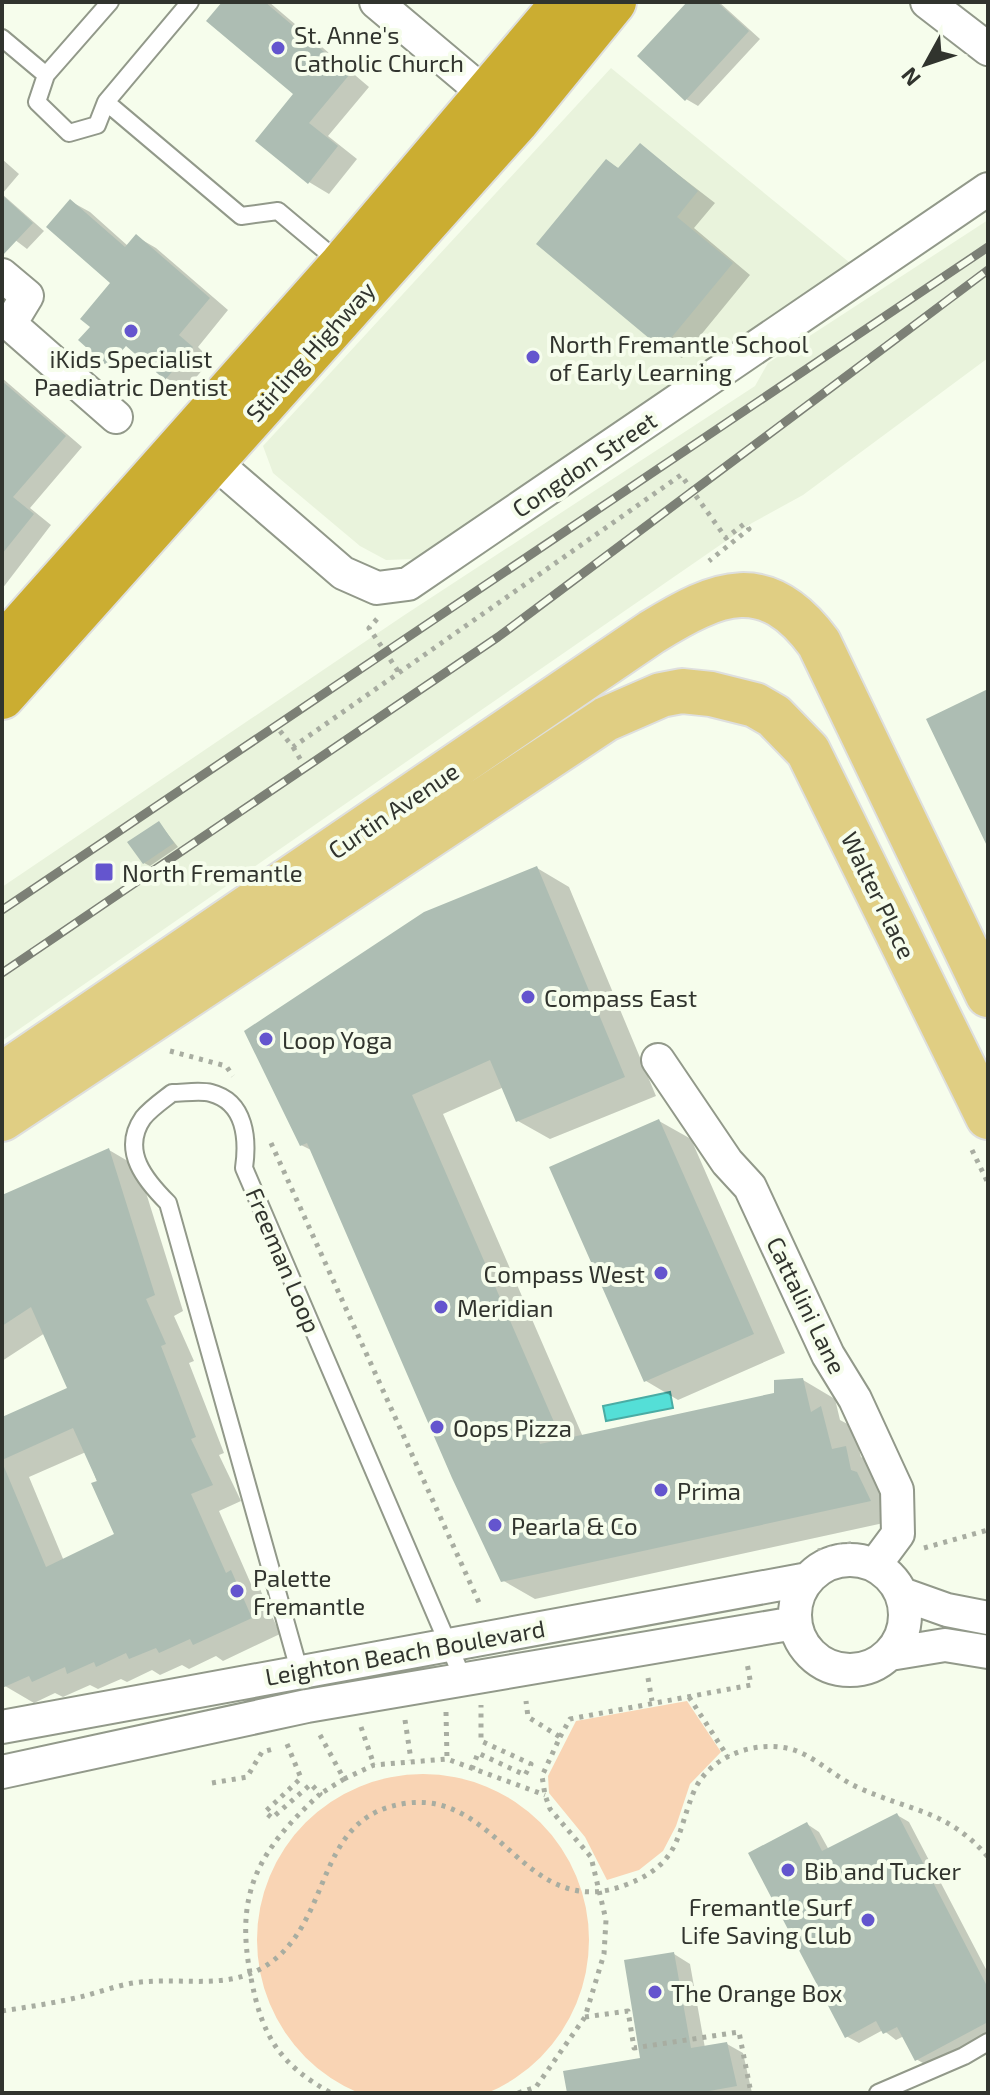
<svg xmlns="http://www.w3.org/2000/svg" width="990" height="2095" font-family="'Exo 2',sans-serif">
<style>
.built{fill:#e9f3dc}
.green{fill:#f9d4b4}
.water{fill:#54dfd7;stroke:#4aaca4;stroke-width:2}
.shadow{fill:#0003;fill-rule:evenodd}
.building{fill:#adbdb3}
.lines{fill:none;stroke-linecap:round;stroke-linejoin:round}
.lane-casing{stroke:#92998a;stroke-width:20}
.street-casing{stroke:#92998a;stroke-width:36}
.primary-casing{stroke:#dedfde;stroke-width:48}
.highway-casing{stroke:#dedfde;stroke-width:48}
.path{stroke:#a8ada1;stroke-width:5;stroke-dasharray:4 6;stroke-linecap:butt}
.lane{stroke:#fff;stroke-width:16}
.street{stroke:#fff;stroke-width:32}
.primary{stroke:#e0ce83;stroke-width:44}
.highway{stroke:#cbad31;stroke-width:44}
.rail-casing{stroke:#7c8076;stroke-width:9}
.rail{stroke:#f6fdec;stroke-width:6;stroke-dasharray:18;stroke-linecap:butt}
.poi-dot{fill:#6455ce;stroke:#f6fdec;stroke-width:3}
.labels{text-anchor:middle;dominant-baseline:central;stroke-width:8;stroke-linejoin:round;paint-order:stroke}
.poi-label{font-size:24px;fill:#31342e;stroke:#f6fdec;text-anchor:start}
.street-label{font-size:24px;fill:#31342e;stroke:#f6fdec}
</style>
<rect width="100%" height="100%" fill="#f6fdec"/>
<path class="built" d="M611,68L855,267L415,559L386,560L360,546L273,473L263,446Z
M988,220V358L803,495L752,523L2,1041V887L403,616L755,386L768,363Z"/>
<path class="green" d="M687,1701L721,1752L690,1784L676,1826L663,1851L639,1870L607,1880L585,1837L549,1793L548,1776L576,1721Z
M257 1940a166 166 0 1 1 332 0a166 166 0 1 1-332 0Z"/>
<path class="water" d="M670,1392L673,1408L606,1421L603,1406Z"/>
<path class="shadow" d="M225,2H269L369,87L328,136L357,159L329,194L309,182L296,94Z
M689,2H719L760,39L698,106L686,99Z
M640,145L715,203L694,228L750,275L682,358L664,348L538,244L607,162L620,169Z
M2,159L19,174L2,194L44,231L27,249L2,230Z
M70,201L90,212L128,246L137,237L156,248L228,310L198,347L211,360L186,389L166,378Z
M2,378L82,447L30,508L51,525L2,589Z
M159,823L178,847L150,866L144,863Z
M537,868L569,887L656,1096L550,1139L518,1121L504,1087L443,1114L583,1437L776,1394L803,1380L835,1399L840,1420L853,1427L861,1457L878,1466L902,1519L535,1599L502,1580L313,1151L301,1145Z
M659,1121L691,1139L785,1353L678,1400L646,1381Z
M109,1150L138,1167L183,1311L174,1316L194,1361L189,1363L224,1453L219,1455L241,1501L219,1511L251,1584L260,1589L280,1634L223,1661L216,1656L189,1669L182,1665L160,1675L152,1670L127,1682L121,1679L98,1689L90,1685L63,1697L55,1693L34,1703L5,1686L2,1679V1419L70,1389L45,1333L2,1361V1202ZM86,1452L117,1535L64,1561L29,1477Z
M897,1815L909,1822L988,1973V2035L928,2066L916,2059L904,2036L896,2040L883,2030L859,2043L846,2036L807,1824L819,1832L829,1850Z
M674,1954L690,1964L705,2048L727,2044L743,2053L752,2093H569L643,2060Z"/>
<path class="building" d="M222,2H265L350,74L309,123L338,146L308,184L255,141L293,94L206,21Z
M687,2H717L749,31L685,101L637,56Z
M640,143L698,191L677,217L733,263L662,349L536,244L606,159L618,168Z
M2,195L33,223L2,256Z
M70,199L125,247L136,234L210,298L179,335L193,347L165,380L126,346L108,367L78,340L90,327L80,319L110,283L46,227Z
M2,381L66,436L13,497L34,514L2,554Z
M988,689V848L926,719Z
M159,821L174,843L143,864L127,842Z
M537,866L625,1077L516,1122L490,1060L412,1095L554,1422L536,1430L540,1444L774,1393V1380L803,1378L811,1412L821,1406L832,1449L846,1446L851,1470L857,1472L871,1501L501,1582L452,1478L307,1143L300,1146L244,1031L424,912Z
M659,1119L754,1334L644,1382L549,1167Z
M109,1148L155,1295L146,1299L166,1344L161,1346L196,1437L191,1439L213,1485L191,1494L226,1573L231,1570L252,1618L193,1645L190,1639L159,1653L156,1648L129,1659L126,1653L96,1667L94,1662L67,1674L65,1667L32,1682L29,1676L2,1688V1462L46,1567L114,1534L91,1483L97,1481L73,1428L2,1460V1417L67,1388L31,1307L2,1326V1195Z
M897,1813L988,1988V2022L915,2061L897,2027L883,2034L876,2021L845,2038L748,1853L807,1822L822,1851Z
M674,1952L691,2048L727,2042L737,2086L698,2093H567L563,2071L640,2058L624,1960Z"/>
<g class="lines">
<g class="lane-casing">
<path id="lane" d="M190,2L106,102L241,216L278,211L340,263
M2,38L46,75L110,2
M46,75L37,102L69,133L97,125L106,102
M301,1677L168,1203C146,1181 120,1151 143,1118C150,1109 163,1100 172,1093C184,1093 200,1090 211,1093C246,1102 248,1140 244,1168L464,1681
M878,2093L964,2056L988,2042"/>
</g>
<g class="street-casing">
<path id="street" d="M376,2L502,108
M927,2L988,49
M2,275L27,296L10,324L116,417
M196,446L343,573L377,588L408,584L988,189
M658,1060L727,1162L750,1187L828,1355L855,1399L897,1490L898,1534L875,1565
M795 1615a55 55 0 1 1 110 0a55 55 0 1 1-110 0Z
M902,1594L947,1610L988,1618
M890,1654L945,1645L988,1652
M2,1727L808,1579
M2,1772L307,1706L795,1623"/>
</g>
<g class="primary-casing">
<path id="primary" d="M2,1075L652,632C718,591 766,571 819,643L988,995
M2,1119L606,719L661,695L682,691L711,694L755,705L774,716L808,751L988,1117"/>
</g>
<g class="highway-casing">
<path id="highway" d="M2,647L342,264L564,2
M2,697L517,121L614,2"/>
</g>
<path class="path" d="M377,619L369,628L400,674
M280,731L293,747L681,475L726,538L744,524L749,529L709,561
M293,747L302,762
M170,1051L226,1066L233,1076
M271,1143L481,1607
M972,1150L988,1183
M924,1548L988,1530
M818,1551L854,1543
M648,1678L652,1701
M689,1697L728,1757
M446,1712L447,1759
M405,1720L411,1760
M361,1727L374,1765
M320,1735L344,1779L320,1794
M560,1737L570,1719L751,1685L747,1663
M287,1744L301,1778L265,1812L272,1818L311,1784L320,1794C258,1851 234,1893 251,1978C262,2036 279,2064 331,2093
M472,1769L478,1753L525,1775L531,1764L481,1741V1705
M344,1779L374,1765L447,1759L545,1795
M212,1783L247,1777L262,1752L273,1749
M2,2011C28,2007 54,2003 80,1997C97,1993 115,1986 133,1983C188,1975 237,1996 282,1953C333,1902 320,1814 408,1803C501,1792 526,1925 628,1884C683,1862 676,1832 695,1789C712,1754 759,1739 794,1750C817,1758 835,1777 857,1787C909,1811 948,1810 988,1857
M585,2017L628,2011L634,2048L739,2032L751,2093
M518,2093L536,2087L585,2017L604,1954L606,1920L591,1857L550,1809L545,1795L542,1776L560,1737L528,1717L526,1701"/>
<use href="#lane" class="lane"/>
<use href="#street" class="street"/>
<use href="#primary" class="primary"/>
<use href="#highway" class="highway"/>
<g class="rail-casing">
<path id="rail" d="M2,910L988,247
M2,973L498,637L988,270"/>
</g>
<use href="#rail" class="rail"/>
</g>
<g class="poi-dot">
<circle cx="278" cy="48" r="8"/>
<circle cx="131" cy="331" r="8"/>
<circle cx="533" cy="357" r="8"/>
<rect x="94" y="862" width="20" height="20" rx="4"/>
<circle cx="528" cy="997" r="8"/>
<circle cx="266" cy="1039" r="8"/>
<circle cx="661" cy="1273" r="8"/>
<circle cx="441" cy="1307" r="8"/>
<circle cx="437" cy="1427" r="8"/>
<circle cx="661" cy="1490" r="8"/>
<circle cx="495" cy="1525" r="8"/>
<circle cx="237" cy="1591" r="8"/>
<circle cx="788" cy="1870" r="8"/>
<circle cx="868" cy="1920" r="8"/>
<circle cx="655" cy="1992" r="8"/>
</g>
<g class="labels">
<g class="poi-label">
<text x="294" y="34">St. Anne's<tspan x="294" dy="28">Catholic Church</tspan></text>
<text x="549" y="343">North Fremantle School<tspan x="549" dy="28">of Early Learning</tspan></text>
<text x="131" y="358" text-anchor="middle">iKids Specialist<tspan x="131" dy="28">Paediatric Dentist</tspan></text>
<text x="122" y="872">North Fremantle</text>
<text x="544" y="997">Compass East</text>
<text x="282" y="1039">Loop Yoga</text>
<text x="645" y="1273" text-anchor="end">Compass West</text>
<text x="457" y="1307">Meridian</text>
<text x="453" y="1427">Oops Pizza</text>
<text x="677" y="1490">Prima</text>
<text x="511" y="1525">Pearla &amp; Co</text>
<text x="253" y="1577">Palette<tspan x="253" dy="28">Fremantle</tspan></text>
<text x="804" y="1870">Bib and Tucker</text>
<text x="852" y="1906" text-anchor="end">Fremantle Surf<tspan x="852" dy="28">Life Saving Club</tspan></text>
<text x="671" y="1992">The Orange Box</text>
</g>
<g class="street-label">
<text transform="translate(310 351) rotate(-48)">Stirling Highway</text>
<text transform="translate(584 464) rotate(-34)">Congdon Street</text>
<text transform="translate(393 810) rotate(-34)">Curtin Avenue</text>
<text transform="translate(879 895) rotate(64)">Walter Place</text>
<text transform="translate(284 1260) rotate(67)">Freeman Loop</text>
<text transform="translate(807 1305) rotate(64)">Cattalini Lane</text>
<text transform="translate(405 1652) rotate(-10)">Leighton Beach Boulevard</text>
</g>
</g>
<rect width="990" height="2095" fill="none" stroke="#31342e" stroke-width="8"/>
<g transform="translate(926 64) rotate(230)" stroke="#f6fdec" stroke-width="6" paint-order="stroke">
<path d="M0-6L14 30L0 20L-14 30Z" fill="#31342e"/>
<text y="-12" font-size="22" font-weight="bold" text-anchor="middle" fill="#31342e">N</text>
</g>
</svg>
